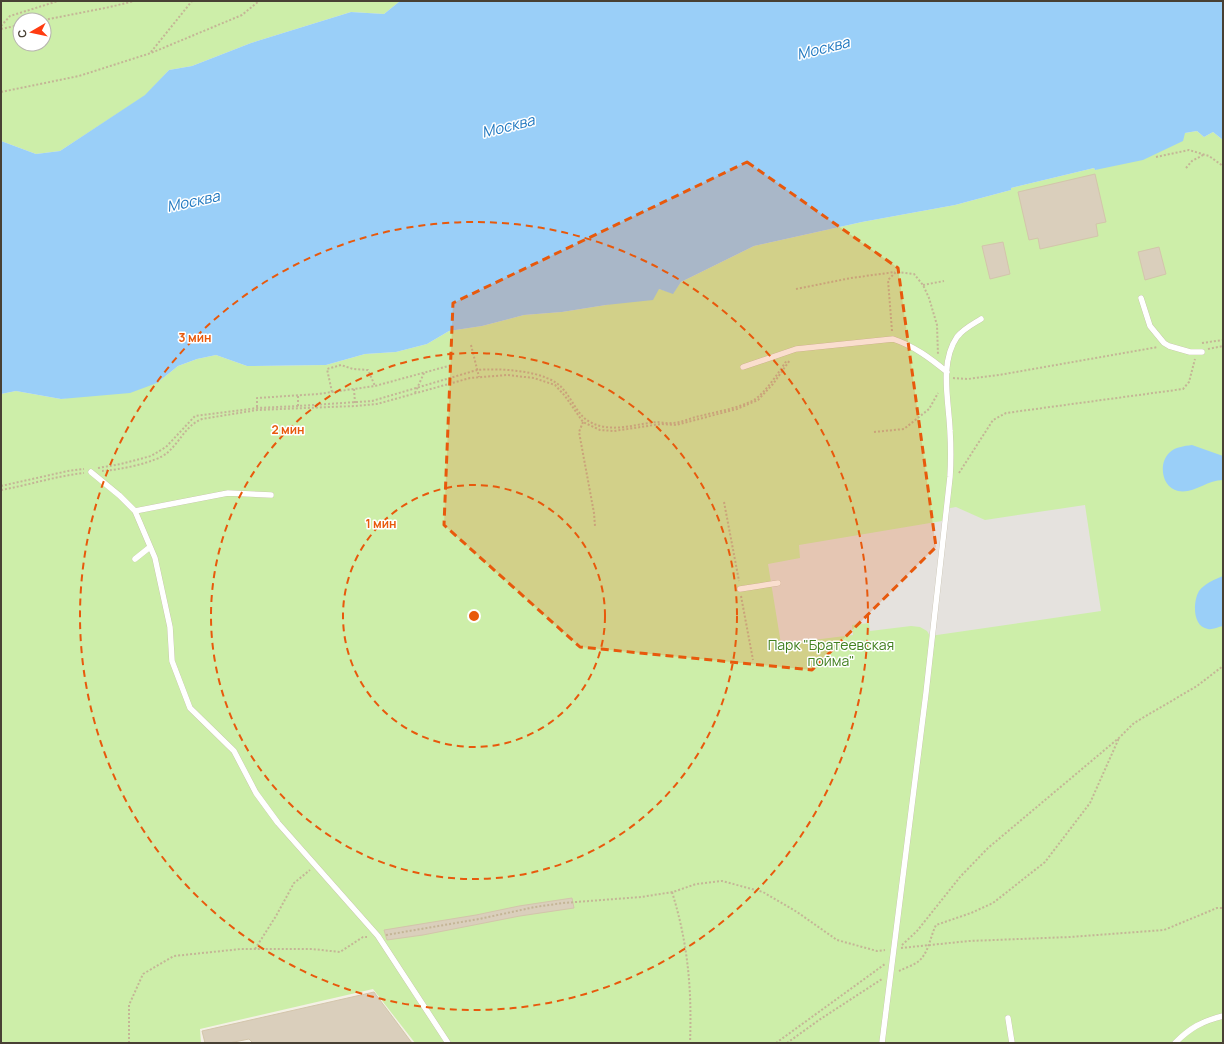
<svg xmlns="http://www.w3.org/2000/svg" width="1224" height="1044" font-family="Manrope,sans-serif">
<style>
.green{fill:#cdeea9;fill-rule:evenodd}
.parking{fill:#e5e2de}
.water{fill:#9acff8}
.building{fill:#dacfbc;stroke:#d3c5ab}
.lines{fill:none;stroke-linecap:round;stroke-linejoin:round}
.service-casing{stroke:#c1b9a6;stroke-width:6}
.path{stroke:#c4b596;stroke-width:2;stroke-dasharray:2 2;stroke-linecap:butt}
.service{stroke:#fff;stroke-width:5.5}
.marked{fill:#e8590c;fill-opacity:0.2;stroke:#e8590c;stroke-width:3;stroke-dasharray:8 5;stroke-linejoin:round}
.ring{fill:none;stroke:#e8590c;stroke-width:2;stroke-dasharray:7 5}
.labels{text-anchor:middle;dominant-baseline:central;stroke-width:3;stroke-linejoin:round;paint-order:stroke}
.park-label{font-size:14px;fill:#428020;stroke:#fff}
.water-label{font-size:15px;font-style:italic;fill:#2078c0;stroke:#fff}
.centre{fill:#e8590c;stroke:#fff;stroke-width:2}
.ring-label{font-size:12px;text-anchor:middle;font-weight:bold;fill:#e8590c;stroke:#fff;stroke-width:3;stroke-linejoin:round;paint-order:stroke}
</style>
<rect width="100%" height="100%" fill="#f4f0e5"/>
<path class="green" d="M1,1H400L384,14L351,12L251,43L192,66L169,70L146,95L60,151L36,154L1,141ZM20,20H44V44H20Z
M1197,131L1204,137L1213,132L1223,140V1043H415L373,989L200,1029L201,1043H1V394L16,391L61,399L157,383L178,366L197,359L216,355L247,366L326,365L365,354L396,352L427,344L449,331L482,326L524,315L562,312L606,305L659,289L673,293L681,282L754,246L862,222L955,205L1011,190V188L1094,168L1095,170L1185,133Z"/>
<path class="parking" d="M1085,505L1101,611L930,636L927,631L920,627L911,626L870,631L869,623L852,625L853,635L781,644L768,564L800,558L799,545L942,521L945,509L956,507L985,520Z"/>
<path class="water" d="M400,1H1223V140L1213,132L1204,137L1197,131L1185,133L1183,141L1143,160L1095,170L1094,168L1011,188V190L955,205L862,222L754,246L681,282L673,294L659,289L653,300L606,305L562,312L524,315L482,326L449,331L427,344L396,352L365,354L326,365L247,366L216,355L197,359L178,366L157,383L130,393L61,399L16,391L1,394V141L36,154L60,151L145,95L169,70L192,66L251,43L351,12L384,14Z
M1192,445L1223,456V480C1207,480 1194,494 1178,491C1162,488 1158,464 1169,453C1175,447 1184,446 1192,445Z
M1223,576V626C1218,627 1212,630 1208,629C1192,627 1193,601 1199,591C1204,584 1215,579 1223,576Z"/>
<path class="building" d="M1095,174L1106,222L1096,224L1098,236L1040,249L1038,238L1029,240L1018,192Z
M1003,242L1010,274L990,279L982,246Z
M1159,247L1166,274L1145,280L1138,252Z
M572,898L574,908L520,916L423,935L387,940L384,930L476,915L519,906Z
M374,992L412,1043H253L249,1039L229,1043H205L202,1031Z"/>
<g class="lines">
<g class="service-casing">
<path id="service" d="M1141,298L1150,326L1164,343L1169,346L1190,352H1202
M743,367L796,349L893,339C914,346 930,358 947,372
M91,472L119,495L135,511L155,558L170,627L172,661L190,708L234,751L256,793L278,823L378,936L448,1043
M135,511L228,493L271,495
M135,559L150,547
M740,589L778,583
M1008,1018L1012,1043
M882,1043L926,693L950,477C951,462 951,447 950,431C949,402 939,363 957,337C963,329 973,324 981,319
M1175,1043C1190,1028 1202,1021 1223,1016"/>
</g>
<path class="path" d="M44,20L110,7L134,1
M1,26L10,16L58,1
M1,29L20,25
M151,52L192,1
M1,92L79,76L151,53L242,15L259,1
M1156,157L1189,150L1209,156L1223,166
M1186,168L1192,161L1203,155
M923,285L944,281
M796,289L851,278L895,272
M892,331L888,280L896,272L914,274L923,285L929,298L937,325L938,355
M1202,343L1223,340
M471,345L479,377
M1208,349L1223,346
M953,378L968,379L999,375L1158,347
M354,389L355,403
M332,392L327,369L341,365L353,369L368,370L375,386
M415,393L424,373
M298,396V408
M257,407V398L318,394L375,386L452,365
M583,422L579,432L594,513L595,526
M874,432L904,429L929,409L938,393
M98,468L121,464L151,456L166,447L195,416L257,408L298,406L372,401L477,370C499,368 548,370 563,389C573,400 578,417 592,423C613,433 635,424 657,422C662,422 667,424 672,423C680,423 688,419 696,417C715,412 736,409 754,400C765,393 779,372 787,360
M102,471C118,470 155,463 167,453C181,441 185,426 202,419L257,410L355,406L377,404L470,378L507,375L534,378L555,385L565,396L583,422L600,430L614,431L661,424L676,425L737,409L758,400L773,384L790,360
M959,473L993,420L1006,413L1183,389L1189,382L1195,359
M1,486L68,471L84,469
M1,490C29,485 56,476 84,473
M724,502L739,581
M741,596L753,660
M672,892C688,943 692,990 690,1043
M386,935L479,919L535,907L563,903L641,897L673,892L696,884L722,881L763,892L797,912L837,940L877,951L885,950
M902,945L917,931L960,877L988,848L1120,737L1134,723L1197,686L1223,666
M901,948L969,941L1070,937L1164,930L1217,908H1223
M255,949L276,916L294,883L310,870
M899,971C905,968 914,965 919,961C929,952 930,937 936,925L971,913L993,903L1045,862L1090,803L1119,738
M129,1043V1005L143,974L174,956L241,949H312L340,952L363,937H367
M776,1043L885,964
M787,1043L819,1020L882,979"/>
<use href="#service" class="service"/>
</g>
<path class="marked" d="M747,162L898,268L936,547L812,670L580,647L444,525L453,303Z"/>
<g class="ring">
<circle cx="474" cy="616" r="131"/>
<circle cx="474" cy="616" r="263"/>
<circle cx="474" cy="616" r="394"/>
</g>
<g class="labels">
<g class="park-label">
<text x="831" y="644">Парк "Братеевская<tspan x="831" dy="16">пойма"</tspan></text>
</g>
<g class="water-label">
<text transform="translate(823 48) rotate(-14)">Москва</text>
<text transform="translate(508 126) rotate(-14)">Москва</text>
<text transform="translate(193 201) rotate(-12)">Москва</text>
</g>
</g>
<circle cx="474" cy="616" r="6" class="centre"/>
<g class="ring-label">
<text x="195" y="342">3 мин</text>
<text x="288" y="434">2 мин</text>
<text x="381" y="528">1 мин</text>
</g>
<rect width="1224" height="1044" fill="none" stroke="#484034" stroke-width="4"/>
<g transform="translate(32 32) rotate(261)"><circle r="19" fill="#ffffff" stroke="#b6b3ae"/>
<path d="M0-3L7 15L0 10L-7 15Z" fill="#ff3c11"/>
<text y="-6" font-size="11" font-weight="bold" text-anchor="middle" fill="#484034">С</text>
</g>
</svg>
